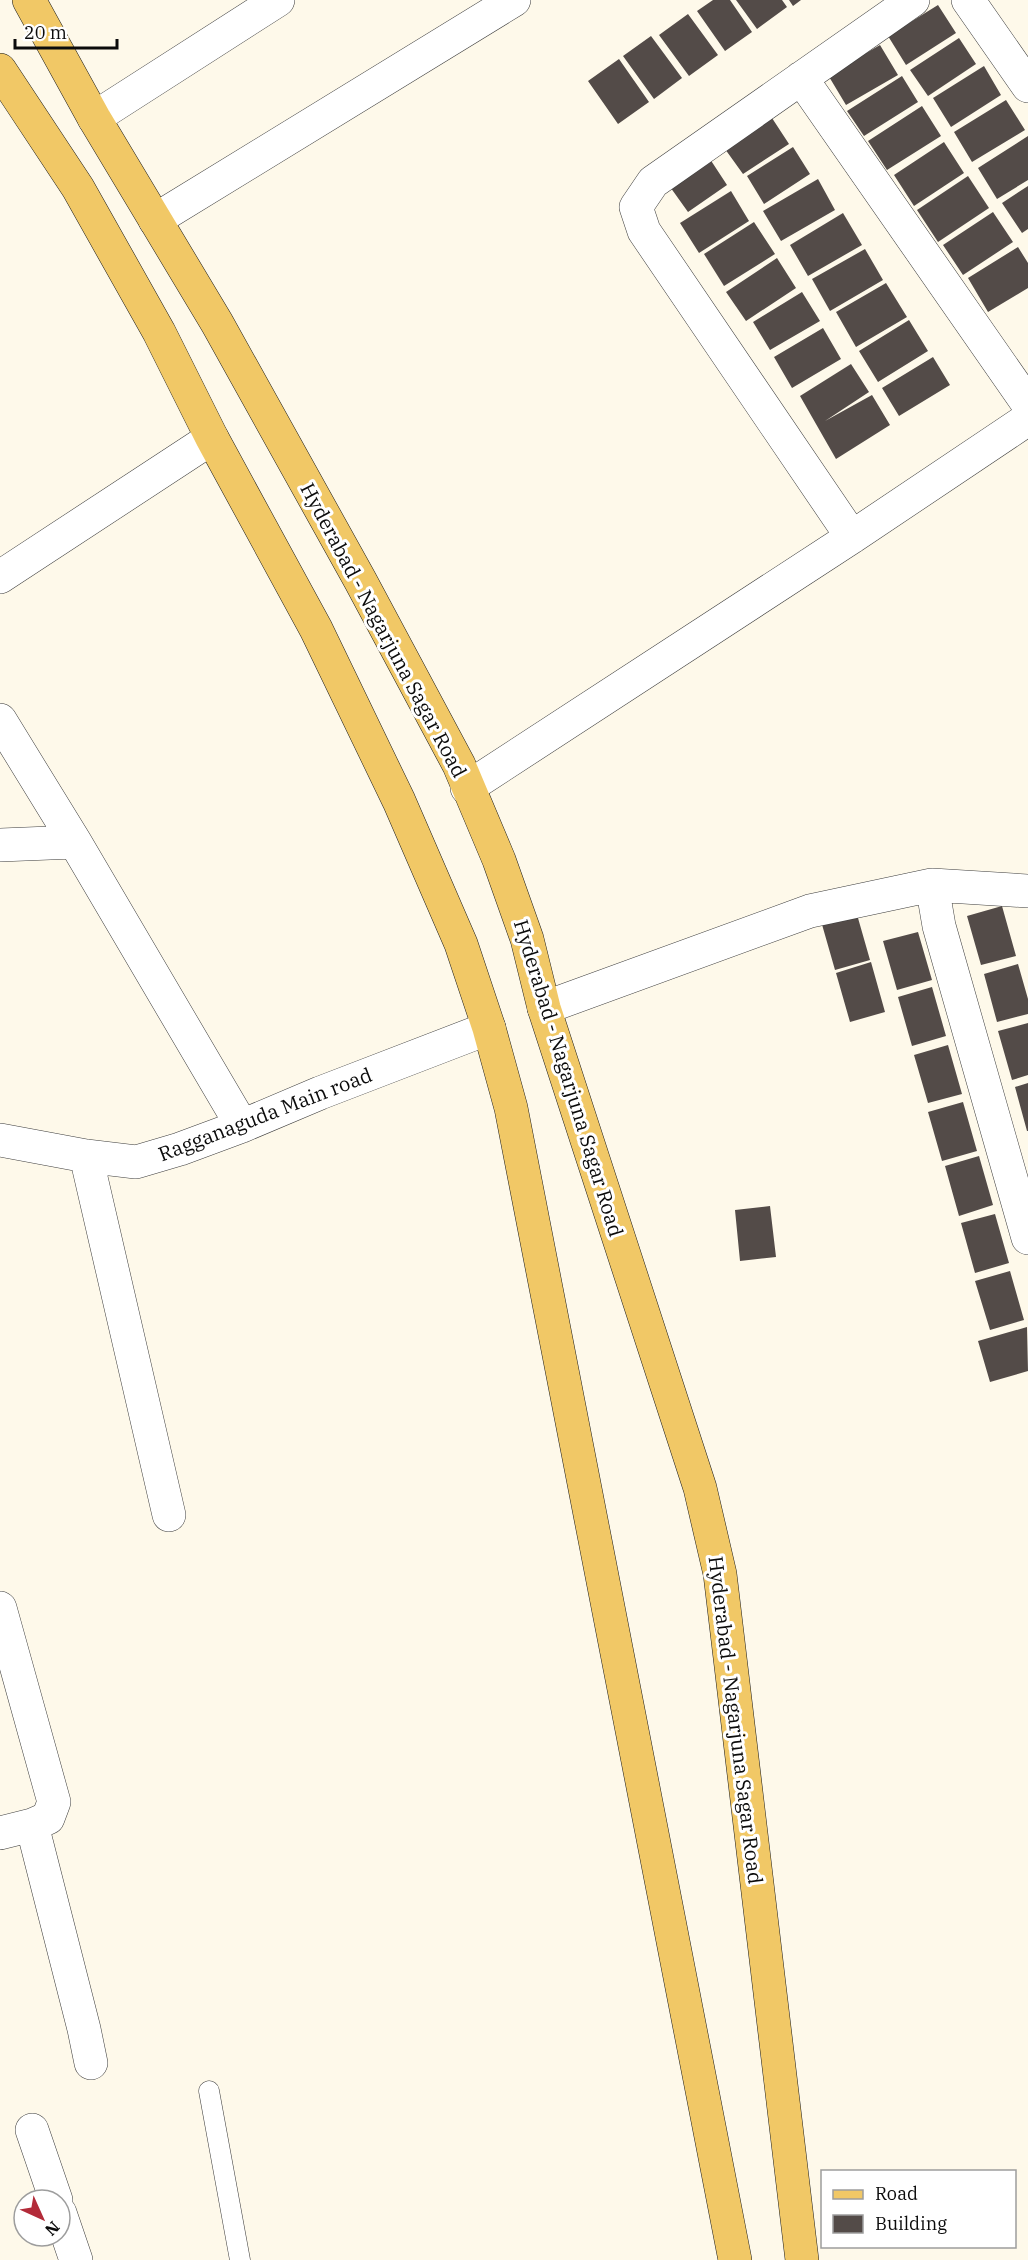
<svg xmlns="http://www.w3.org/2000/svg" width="1028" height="2260" font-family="'IBM Plex Serif',serif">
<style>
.building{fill:#534b48}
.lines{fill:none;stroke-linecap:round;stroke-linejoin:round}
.service-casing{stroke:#3e3e3e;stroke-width:21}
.minor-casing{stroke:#3e3e3e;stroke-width:34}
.primary-casing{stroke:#1c1c1c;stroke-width:34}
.service{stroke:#fff;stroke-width:20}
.minor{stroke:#fff;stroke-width:33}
.primary{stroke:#f1c866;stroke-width:33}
.labels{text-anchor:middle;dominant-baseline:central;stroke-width:6;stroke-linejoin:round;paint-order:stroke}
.street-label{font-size:20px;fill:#0b0b0b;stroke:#fff}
</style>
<rect width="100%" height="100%" fill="#fef9ea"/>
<path class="building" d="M713,0H730L752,32L725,51L697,11Z
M736,0H782L787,7L757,29Z
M789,0H801L793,6Z
M938,5L956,33L906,65L888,36Z
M688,14L718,55L689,76L659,35Z
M651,36L682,78L654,99L623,56Z
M959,38L976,64L928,96L910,70Z
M880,45L898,75L846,105L828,75Z
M619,59L649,102L618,124L588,81Z
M984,66L1001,95L951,127L933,98Z
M902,76L918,102L864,136L847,111Z
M1006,100L1025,130L972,162L954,132Z
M922,106L941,136L887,170L868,141Z
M772,118L789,144L743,174L725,149Z
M1028,136V180L997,199L978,168Z
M944,142L964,173L914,206L894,175Z
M793,147L810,174L764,204L747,176Z
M708,156L727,185L688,212L668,184Z
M968,176L989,208L938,242L917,210Z
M818,179L835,210L781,241L763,211Z
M1028,186V229L1022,233L1002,203Z
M731,191L749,221L699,253L680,223Z
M993,212L1013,242L963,275L943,245Z
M843,213L862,245L808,276L790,245Z
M754,222L775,254L724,286L704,254Z
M1018,247L1028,263V288L988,312L968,278Z
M865,249L883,280L830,311L812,279Z
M777,258L796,288L746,321L726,292Z
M886,283L907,317L856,347L836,312Z
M802,292L820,321L770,350L753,322Z
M909,320L928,351L878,382L859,351Z
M823,328L841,359L792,388L774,357Z
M933,357L950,385L899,416L882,388Z
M851,364L869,392L825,421L872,395L890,425L836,459L800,396Z
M1002,906L1016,956L981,965L967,916Z
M856,911L870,960L835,970L821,921Z
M918,932L932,980L897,990L883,941Z
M871,962L885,1012L850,1022L836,973Z
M1018,964L1028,999V1014L997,1022L984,974Z
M932,987L946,1036L912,1046L898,997Z
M1028,1023V1075L1012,1080L998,1031Z
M948,1045L962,1094L928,1103L914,1055Z
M1028,1083V1131H1027L1015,1087Z
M963,1102L977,1151L942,1161L928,1112Z
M979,1156L993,1205L959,1216L945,1166Z
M770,1206L776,1257L740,1261L735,1210Z
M995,1214L1009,1263L975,1273L961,1223Z
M1010,1271L1024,1320L990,1330L975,1281Z
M1027,1327L1028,1371L990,1382L978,1341Z"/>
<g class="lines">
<g class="service-casing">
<path id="service" d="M209,2091L240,2260"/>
</g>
<g class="minor-casing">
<path id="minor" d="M968,0L1028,86
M801,78L1028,404
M94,118L278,0
M155,220L514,0
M852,537L644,231L636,207L653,182L913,0
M0,577L212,438
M0,720L75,842L242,1126
M467,788L852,537L1028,419
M0,845L75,842
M932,885L939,926L1028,1238
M544,1008L810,911L932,885L1028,891
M0,1140L86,1156L136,1162L180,1149L242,1126L320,1093L489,1028
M86,1156L169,1515
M0,1608L54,1802L48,1818L32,1825L84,2029L91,2063
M0,1833L32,1825
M32,2130L56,2200
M60,2213L76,2260"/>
</g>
<g class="primary-casing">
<path id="primary" d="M29,0L94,118L217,323L360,580L459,765L499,860L527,939L544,1008L700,1488L720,1574L802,2260
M0,70L78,188L159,332L212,438L316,629L399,801L461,944L489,1028L511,1108L735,2260"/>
</g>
<use href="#service" class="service"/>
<use href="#minor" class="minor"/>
<use href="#primary" class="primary"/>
</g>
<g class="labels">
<g class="street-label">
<text transform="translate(384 630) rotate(62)">Hyderabad - Nagarjuna Sagar Road</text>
<text transform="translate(569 1078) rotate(73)">Hyderabad - Nagarjuna Sagar Road</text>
<text transform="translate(265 1114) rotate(-21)">Ragganaguda Main road</text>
<text transform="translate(736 1720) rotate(83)">Hyderabad - Nagarjuna Sagar Road</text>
</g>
</g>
<rect x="821" y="2170" width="195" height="78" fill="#ffffff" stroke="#9d9d9d" stroke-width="1.5"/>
<rect x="833" y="2190" width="30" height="9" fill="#f1c866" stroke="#9d9d9d" stroke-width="1.5"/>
<text x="875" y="2200" font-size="18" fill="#0b0b0b">Road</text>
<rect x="833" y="2215" width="30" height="18" fill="#534b48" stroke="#9d9d9d" stroke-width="1.5"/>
<text x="875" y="2230" font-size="18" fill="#0b0b0b">Building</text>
<g transform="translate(42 2218) rotate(135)"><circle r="28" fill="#ffffff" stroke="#9d9d9d" stroke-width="1.5"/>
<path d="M0-4.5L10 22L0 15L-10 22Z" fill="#b32b39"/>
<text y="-9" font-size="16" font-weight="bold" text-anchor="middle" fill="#0b0b0b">N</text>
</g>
<path d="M15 39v9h102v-9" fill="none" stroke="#0b0b0b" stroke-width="3"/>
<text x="24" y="39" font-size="18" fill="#0b0b0b" stroke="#ffffff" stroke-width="4.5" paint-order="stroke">20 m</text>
</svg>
